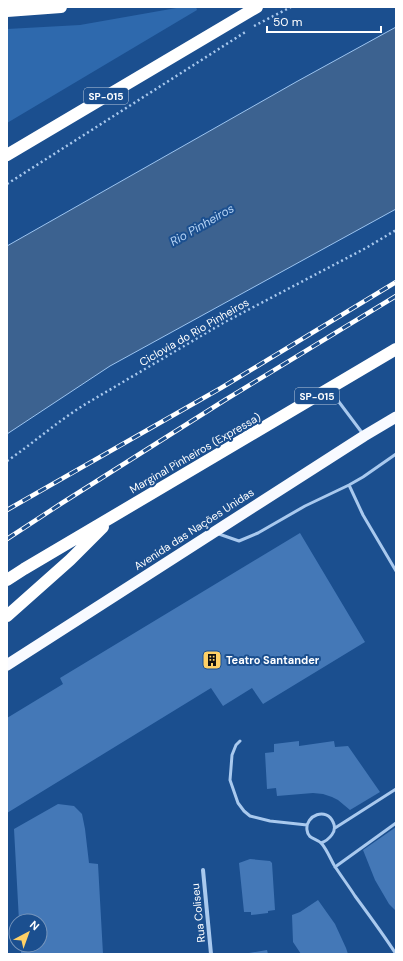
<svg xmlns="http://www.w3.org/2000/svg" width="403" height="961" font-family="'DM Sans',sans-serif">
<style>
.green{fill:#2e69ad}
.water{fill:#3c6290;stroke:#9cc4f0}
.building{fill:#4478b7}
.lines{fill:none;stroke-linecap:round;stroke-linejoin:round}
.path{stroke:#a9c9ee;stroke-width:2.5;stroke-dasharray:2 3;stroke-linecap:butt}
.service{stroke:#a9c9ee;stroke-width:3}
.minor{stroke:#a9c9ee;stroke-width:4}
.trunk{stroke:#f8faff;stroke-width:11}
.motorway{stroke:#fff;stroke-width:12}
.rail-casing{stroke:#fff;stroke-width:4.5}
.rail{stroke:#1b4f8f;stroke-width:3;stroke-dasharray:9;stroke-linecap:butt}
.labels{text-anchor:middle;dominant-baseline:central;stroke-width:4;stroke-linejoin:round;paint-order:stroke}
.shield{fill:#1b4f8f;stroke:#bbcadd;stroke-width:1}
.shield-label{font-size:10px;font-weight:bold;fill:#fff}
.street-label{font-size:11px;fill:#fff;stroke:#1b4f8f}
.poi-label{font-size:11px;font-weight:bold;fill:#fff;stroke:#1b4f8f;text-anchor:start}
.water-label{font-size:12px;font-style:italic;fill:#b5d3f5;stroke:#1b4f8f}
</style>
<rect width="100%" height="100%" fill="#1b4f8f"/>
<path class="green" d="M182,7H196L197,10L7,123V29L80,25Z"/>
<path class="water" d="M396,27V209L110,366L7,434V246L296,82Z"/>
<path class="building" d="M300,533L365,642L263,704L252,688L223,706L211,688L7,813V718L63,684L60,678Z
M299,741V746L334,741L335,747L348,746L380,792L350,810L338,800L332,797L323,794L313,793L277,796L276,788L267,789L265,753L274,752V744Z
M58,804L74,806L82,814L85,829L89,863L98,864L103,954H21V945H40V921H19L14,829Z
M396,827V911L389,904L375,880L363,850Z
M250,859L270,861L272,863L275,910L268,911V913L251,915V912H244L239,863Z
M318,900L335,924L346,948L348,954H301L293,942L292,915L300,912Z
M267,950L268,954H249V953Z"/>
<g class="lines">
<path class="path" d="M254,26L291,7
M7,184L247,31
M7,461C35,442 60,419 89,402L223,323L366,248L396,230"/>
<path class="service" d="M330,390L363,434
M349,485L363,515L396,571
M216,533L239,541L258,533L305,506L349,485L363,477L396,454
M240,741L236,745L232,755L231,768L230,780L238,803L244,811L250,816L270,821L307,825
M335,828L396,789
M321,843C329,840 338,831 333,822C327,807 305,815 307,830C308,840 317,838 322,844C327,850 330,858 334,865C341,876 348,885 355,896C369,915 383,934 396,954
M335,867L396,823"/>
<path class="minor" d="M203,870L211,954"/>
<path class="trunk" d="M7,665L364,436L396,417"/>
<path class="motorway" d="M7,11L61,7
M7,155L257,7
M7,580L24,569L396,349
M7,616L70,560L103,527"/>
<g class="rail-casing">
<path id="rail" d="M7,510L221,388L396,282
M7,539L62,503L225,400L396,296"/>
</g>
<use href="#rail" class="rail"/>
</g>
<defs>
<g id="building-square" transform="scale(1)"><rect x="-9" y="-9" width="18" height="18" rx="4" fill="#ffd166" stroke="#1b4f8f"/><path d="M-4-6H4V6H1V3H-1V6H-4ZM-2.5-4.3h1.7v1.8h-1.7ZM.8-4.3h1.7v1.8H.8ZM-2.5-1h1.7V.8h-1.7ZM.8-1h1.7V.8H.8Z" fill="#111"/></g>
</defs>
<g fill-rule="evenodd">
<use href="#building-square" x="212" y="660"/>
</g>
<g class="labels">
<g class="shield">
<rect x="84" y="88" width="44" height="16" rx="3"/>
<rect x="295" y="388" width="44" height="16" rx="3"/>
</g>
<g class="shield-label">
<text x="106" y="96">SP-015</text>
<text x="317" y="396">SP-015</text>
</g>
<g class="street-label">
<text transform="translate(194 332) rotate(-30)">Ciclovia do Rio Pinheiros</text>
<text transform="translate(195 453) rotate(-30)">Marginal Pinheiros (Expressa)</text>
<text transform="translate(194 529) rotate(-33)">Avenida das Nações Unidas</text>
<text transform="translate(198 913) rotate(-96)">Rua Coliseu</text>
</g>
<g class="poi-label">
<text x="226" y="660">Teatro Santander</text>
</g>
<g class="water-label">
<text transform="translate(202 225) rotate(-30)">Rio Pinheiros</text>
</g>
</g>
<rect width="403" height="961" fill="none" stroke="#ffffff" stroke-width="16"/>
<g transform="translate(28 933) rotate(41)"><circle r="19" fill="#1b4f8f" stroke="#7695bc"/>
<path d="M0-3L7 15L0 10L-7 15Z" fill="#ffd166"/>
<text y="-6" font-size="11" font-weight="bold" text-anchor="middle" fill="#ffffff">N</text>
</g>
<path d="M267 26v6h114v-6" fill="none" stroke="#ffffff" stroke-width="2"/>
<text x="273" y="26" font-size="12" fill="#ffffff" stroke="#1b4f8f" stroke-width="3" paint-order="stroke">50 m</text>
</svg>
